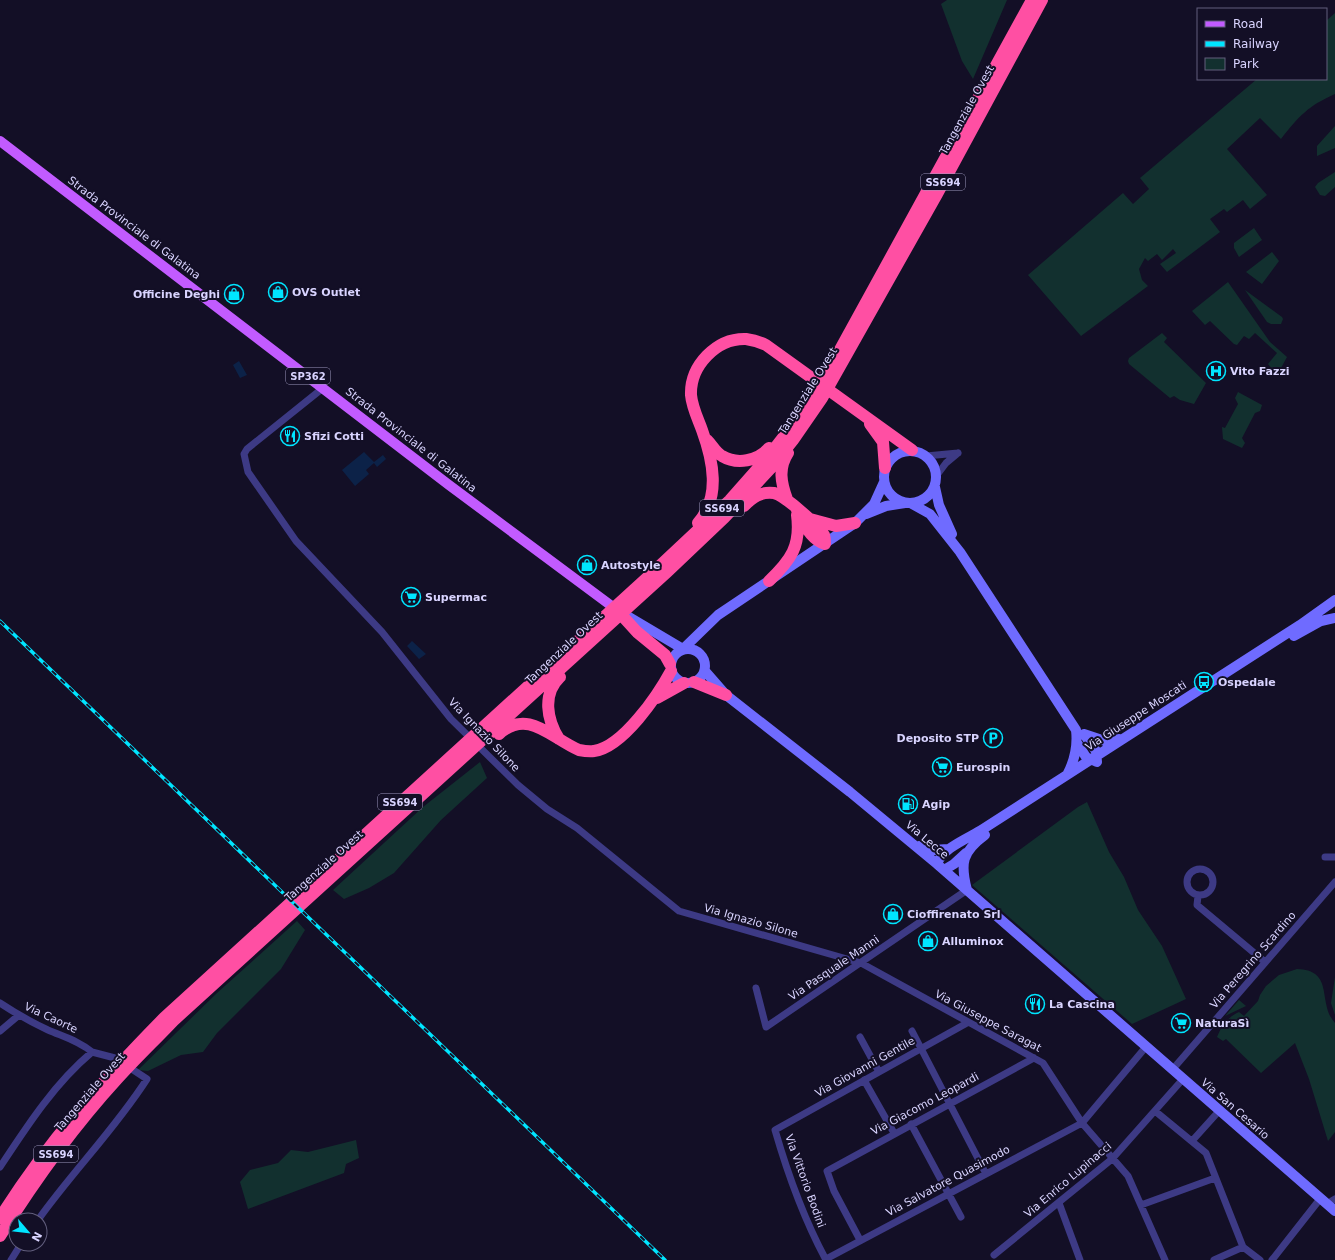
<svg xmlns="http://www.w3.org/2000/svg" width="1335" height="1260" font-family="'DejaVu Sans',sans-serif">
<style>
.green{fill:#12302f}
.water{fill:#0c2248}
.lines{fill:none;stroke-linecap:round;stroke-linejoin:round}
.street{stroke:#3d3a85;stroke-width:7}
.secondary{stroke:#6f6bff;stroke-width:10}
.primary{stroke:#c25bff;stroke-width:10}
.highway{stroke:#ff4fa3;stroke-width:12}
.rail-casing{stroke:#00e5ff;stroke-width:3.5}
.rail{stroke:#130f26;stroke-width:2;stroke-dasharray:6;stroke-linecap:butt}
.labels{text-anchor:middle;dominant-baseline:central;stroke-width:4;stroke-linejoin:round;paint-order:stroke}
.shield{fill:#130f26;stroke:#9e99be;stroke-width:1}
.shield-label{font-size:10px;font-weight:bold;fill:#d9d4ff}
.street-label{font-size:11px;fill:#d9d4ff;stroke:#130f26}
.poi-label{font-size:11px;font-weight:bold;fill:#d9d4ff;stroke:#130f26;text-anchor:start}
</style>
<rect width="100%" height="100%" fill="#130f26"/>
<path class="green" d="M947,0H1007L973,79L962,61L941,4Z
M1335,13V94C1308,106 1299,116 1281,139L1260,118L1227,149L1267,195L1250,209L1243,200L1227,212L1224,209L1210,219L1220,232L1167,272L1160,264L1176,253L1173,249L1162,260L1157,254L1148,261L1145,258L1139,269L1142,280L1148,286L1081,336L1028,275L1123,193L1133,204L1149,189L1140,178L1257,79H1326V21Z
M1335,126V148L1317,156V146Z
M1335,172V187L1325,196L1320,195L1315,187L1318,183Z
M1254,228L1262,240L1239,257L1234,248V243Z
M1272,252L1279,261L1262,284L1246,272Z
M1228,282L1270,342L1287,357L1281,368L1273,370L1268,364L1277,353L1255,333L1249,339L1244,336L1237,345L1234,344L1210,321L1205,325L1192,311Z
M1245,290L1282,317L1283,319L1281,324H1271L1267,322Z
M1162,333L1167,338L1164,342L1206,383L1194,404L1180,400L1174,396L1170,398L1129,364L1128,361L1129,358Z
M1238,392L1262,405L1260,411L1255,413L1242,438L1245,443L1242,448L1223,439L1222,427L1225,428L1238,404L1235,398Z
M480,762L487,778L441,820L394,873L369,888L344,899L333,890L423,807Z
M1087,802L1109,852L1124,877L1138,910L1162,946L1186,999L1132,1024L972,885L1078,807Z
M297,921L305,930L281,969L217,1033L203,1052L181,1055L148,1071L138,1070L217,993Z
M1297,969C1335,970 1317,1003 1335,1023V1132L1328,1141L1309,1079L1295,1043L1261,1073L1226,1039L1223,1041L1217,1037C1222,1025 1228,1017 1239,1012L1244,1016L1258,1001L1260,995L1266,986L1279,975Z
M1335,977V1015L1331,1003Z
M1239,1000L1246,1006L1225,1016Z
M356,1140L359,1158L346,1164L344,1173L248,1209L240,1182L250,1170L278,1163L291,1150L308,1152Z"/>
<path class="water" d="M239,361L247,375L240,378L233,365Z
M364,452L374,462L383,455L386,459L377,467L374,463L366,470L369,474L355,486L342,470Z
M412,641L426,654L419,659L407,646Z"/>
<g class="lines">
<path class="street" d="M323,388L247,449L244,454L248,472L296,541L382,632L451,719L518,785L547,809L577,828L679,911L861,963L1043,1063L1082,1123L1128,1176L1165,1260
M926,456L958,453
M937,475L946,463L958,453
M1325,857H1335
M1187 882a13 13 0 1 1 26 0a13 13 0 1 1-26 0Z
M1198,896L1197,905L1265,962
M756,988L766,1027L967,890
M0,1003C15,1013 31,1022 48,1030C64,1037 79,1041 92,1052
M0,1031L19,1015
M912,1031L986,1174
M860,1037L879,1072
M1172,1070L1335,882
M864,1080L894,1133
M1155,1111L1206,1153L1243,1247L1260,1260
M911,1124L961,1217
M1192,1141L1219,1111
M0,1167C27,1126 54,1084 92,1052L115,1058L147,1079C115,1129 73,1171 38,1220
M1059,1203L1080,1260
M1327,1204L1335,1199
M1141,1205L1215,1178
M860,1240L834,1191L827,1171L1034,1058
M994,1255L1112,1159L1183,1079
M826,1259L1082,1123L1145,1048
M11,1260L21,1244
M826,1260C804,1219 788,1175 775,1130L967,1023
M1214,1260L1243,1247
M1272,1260L1320,1199"/>
<path class="secondary" d="M884 477a26 26 0 1 1 52 0a26 26 0 1 1-52 0Z
M935,487L939,505L952,534
M912,504L930,514L960,552L1076,730C1078,747 1075,760 1067,775
M866,514L886,506L905,503
M624,614L683,649L718,615L855,523L874,504L884,482
M1294,636L1321,621L1335,618
M671 666a17 17 0 1 1 34 0a17 17 0 1 1-34 0Z
M705,671L726,695L850,792L937,864L1335,1211
M1084,734L1105,741L1119,739
M1077,743L1086,757L1097,762L1096,751L1084,734
M919,846L933,850L948,849
M937,864C942,848 969,838 983,829L1300,625L1335,600
M944,870L954,864L966,853
M967,890C960,863 962,852 985,835"/>
<path class="primary" d="M0,141L449,485L617,610"/>
<path class="highway" d="M870,424L883,442L885,468
M707,440C712,445 716,453 722,456C737,465 758,461 769,448
M787,499C781,483 778,468 788,453
M744,506C752,498 761,491 774,493C784,495 818,525 824,535C825,538 825,540 825,544C811,540 802,522 797,510
M810,519L836,526L855,523
M698,523C721,497 713,460 702,430C698,419 692,407 691,395C690,366 716,338 746,339C753,340 760,342 766,345L912,450
M769,581C791,560 801,546 797,515
M617,610L637,632L665,655L670,664
M694,682L726,695
M657,698L684,683
M499,734C528,708 551,738 579,750C584,751 589,752 594,751C623,747 658,695 671,671
M559,739C547,720 542,694 560,677
M0,1218C46,1144 103,1080 164,1018L648,577L730,500L768,457L796,421L835,359L1032,0
M0,1236C35,1180 74,1126 118,1078C136,1058 155,1040 173,1021L667,572L724,518L770,469L793,440L822,398L937,194L1042,0"/>
<g class="rail-casing">
<path id="rail" d="M0,621L665,1260"/>
</g>
<use href="#rail" class="rail"/>
</g>
<defs>
<g id="shop-ring" transform="scale(1)"><circle r="9.5" fill="#130f26" stroke="#00e5ff" stroke-width="1.5"/><path d="M-5-2.5h2.3a2.7 3.5 0 0 1 5.4 0H5L5.5 6h-11ZM-1.5-2.5h3a1.5 2.3 0 0 0-3 0Z" fill="#00e5ff"/></g>
<g id="hospital-ring" transform="scale(1)"><circle r="9.5" fill="#130f26" stroke="#00e5ff" stroke-width="1.5"/><path d="M-5-5h3v3.5h4V-5h3V5h-3V1.5h-4V5h-3Z" fill="#00e5ff"/></g>
<g id="restaurant-ring" transform="scale(1)"><circle r="9.5" fill="#130f26" stroke="#00e5ff" stroke-width="1.5"/><path d="M-5-6h1v4h1v-4h1v4h1v-4h1v5L-1.5 .5V6h-2V.5L-5-1ZM5-6V6H3V1.5H1.5Q1.5-4 5-6Z" fill="#00e5ff"/></g>
<g id="supermarket-ring" transform="scale(1)"><circle r="9.5" fill="#130f26" stroke="#00e5ff" stroke-width="1.5"/><path d="M-6-5.5h2.5l.6 2H6L4.5 2H-2.5L-4.4-4H-6ZM-1.5 3.2a1.3 1.3 0 1 0 .1 0ZM3 3.2a1.3 1.3 0 1 0 .1 0Z" fill="#00e5ff"/></g>
<g id="bus-ring" transform="scale(1)"><circle r="9.5" fill="#130f26" stroke="#00e5ff" stroke-width="1.5"/><path d="M-5-6H5V4H4V6H2V4H-2V6H-4V4H-5ZM-3.5-4V0h7V-4ZM-3.5 1.2v1.5H-2V1.2ZM2 1.2v1.5H3.5V1.2Z" fill="#00e5ff"/></g>
<g id="parking-ring" transform="scale(1)"><circle r="9.5" fill="#130f26" stroke="#00e5ff" stroke-width="1.5"/><path d="M-3.5-5.5H1a3.5 3.5 0 0 1 0 7H-1V5.5H-3.5ZM-1-3.4V-.6H.8a1.4 1.4 0 0 0 0-2.8Z" fill="#00e5ff"/></g>
<g id="fuel-ring" transform="scale(1)"><circle r="9.5" fill="#130f26" stroke="#00e5ff" stroke-width="1.5"/><path d="M-5.5-6h7V0h2V4h1.3V-2.5L3-4.5l.8-.8L6-3V5H2.5V1h-1V6h-7ZM-4.2-4.7v3.2H.2V-4.7Z" fill="#00e5ff"/></g>
</defs>
<g fill-rule="evenodd">
<use href="#shop-ring" x="278" y="292"/>
<use href="#shop-ring" x="234" y="294"/>
<use href="#hospital-ring" x="1216" y="371"/>
<use href="#restaurant-ring" x="290" y="436"/>
<use href="#shop-ring" x="587" y="565"/>
<use href="#supermarket-ring" x="411" y="597"/>
<use href="#bus-ring" x="1204" y="682"/>
<use href="#parking-ring" x="993" y="738"/>
<use href="#supermarket-ring" x="942" y="767"/>
<use href="#fuel-ring" x="908" y="804"/>
<use href="#shop-ring" x="893" y="914"/>
<use href="#shop-ring" x="928" y="941"/>
<use href="#restaurant-ring" x="1035" y="1004"/>
<use href="#supermarket-ring" x="1181" y="1023"/>
</g>
<g class="labels">
<g class="shield">
<rect x="921" y="174" width="44" height="16" rx="3"/>
<rect x="286" y="368" width="44" height="16" rx="3"/>
<rect x="700" y="500" width="44" height="16" rx="3"/>
<rect x="378" y="794" width="44" height="16" rx="3"/>
<rect x="34" y="1146" width="44" height="16" rx="3"/>
</g>
<g class="shield-label">
<text x="943" y="182">SS694</text>
<text x="308" y="376">SP362</text>
<text x="722" y="508">SS694</text>
<text x="400" y="802">SS694</text>
<text x="56" y="1154">SS694</text>
</g>
<g class="street-label">
<text transform="translate(967 110) rotate(-61)">Tangenziale Ovest</text>
<text transform="translate(134 228) rotate(37)">Strada Provinciale di Galatina</text>
<text transform="translate(808 391) rotate(-58)">Tangenziale Ovest</text>
<text transform="translate(411 440) rotate(38)">Strada Provinciale di Galatina</text>
<text transform="translate(564 648) rotate(-43)">Tangenziale Ovest</text>
<text transform="translate(1136 716) rotate(-33)">Via Giuseppe Moscati</text>
<text transform="translate(484 735) rotate(46)">Via Ignazio Silone</text>
<text transform="translate(927 840) rotate(40)">Via Lecce</text>
<text transform="translate(324 866) rotate(-42)">Tangenziale Ovest</text>
<text transform="translate(751 921) rotate(16)">Via Ignazio Silone</text>
<text transform="translate(1253 960) rotate(-49)">Via Peregrino Scardino</text>
<text transform="translate(834 968) rotate(-34)">Via Pasquale Manni</text>
<text transform="translate(51 1018) rotate(25)">Via Caorte</text>
<text transform="translate(988 1021) rotate(28)">Via Giuseppe Saragat</text>
<text transform="translate(865 1067) rotate(-29)">Via Giovanni Gentile</text>
<text transform="translate(90 1092) rotate(-49)">Tangenziale Ovest</text>
<text transform="translate(925 1104) rotate(-28)">Via Giacomo Leopardi</text>
<text transform="translate(1235 1109) rotate(41)">Via San Cesario</text>
<text transform="translate(1068 1180) rotate(-40)">Via Enrico Lupinacci</text>
<text transform="translate(805 1181) rotate(70)">Via Vittorio Bodini</text>
<text transform="translate(948 1181) rotate(-28)">Via Salvatore Quasimodo</text>
</g>
<g class="poi-label">
<text x="292" y="292">OVS Outlet</text>
<text x="220" y="294" text-anchor="end">Officine Deghi</text>
<text x="1230" y="371">Vito Fazzi</text>
<text x="304" y="436">Sfizi Cotti</text>
<text x="601" y="565">Autostyle</text>
<text x="425" y="597">Supermac</text>
<text x="1218" y="682">Ospedale</text>
<text x="979" y="738" text-anchor="end">Deposito STP</text>
<text x="956" y="767">Eurospin</text>
<text x="922" y="804">Agip</text>
<text x="907" y="914">Cioffirenato Srl</text>
<text x="942" y="941">Alluminox</text>
<text x="1049" y="1004">La Cascina</text>
<text x="1195" y="1023">NaturaSì</text>
</g>
</g>
<rect x="1197" y="8" width="130" height="72" fill="#130f26" stroke="#625e7d"/>
<rect x="1205" y="21" width="20" height="6" fill="#c25bff" stroke="#625e7d"/>
<text x="1233" y="28" font-size="12" fill="#d9d4ff">Road</text>
<rect x="1205" y="41" width="20" height="6" fill="#00e5ff" stroke="#625e7d"/>
<text x="1233" y="48" font-size="12" fill="#d9d4ff">Railway</text>
<rect x="1205" y="58" width="20" height="12" fill="#12302f" stroke="#625e7d"/>
<text x="1233" y="68" font-size="12" fill="#d9d4ff">Park</text>
<g transform="translate(28 1232) rotate(118)"><circle r="19" fill="#130f26" stroke="#625e7d"/>
<path d="M0-3L7 15L0 10L-7 15Z" fill="#00e5ff"/>
<text y="-6" font-size="11" font-weight="bold" text-anchor="middle" fill="#d9d4ff">N</text>
</g>
</svg>
